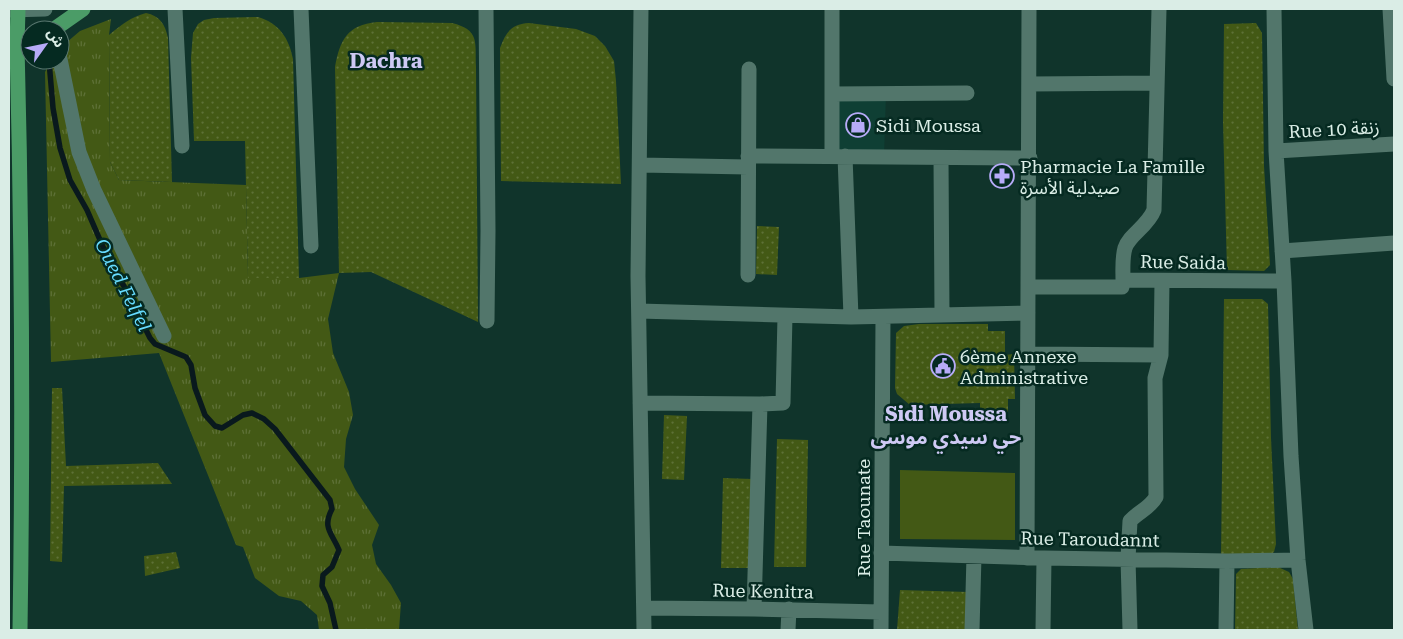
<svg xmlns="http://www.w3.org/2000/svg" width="1403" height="639" font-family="'Roboto Serif','Noto Sans Arabic',serif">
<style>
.built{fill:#0f3f34}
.grass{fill:url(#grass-tufts)}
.garden{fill:url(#garden-dots)}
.pitch{fill:#435915}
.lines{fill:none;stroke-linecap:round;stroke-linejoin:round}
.stream{stroke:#09191d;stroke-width:5.5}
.minor{stroke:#52766b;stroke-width:15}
.major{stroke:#4b9c67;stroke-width:15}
.labels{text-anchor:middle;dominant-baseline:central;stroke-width:5;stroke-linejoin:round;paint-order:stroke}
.poi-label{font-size:18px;fill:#daede6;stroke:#052a21;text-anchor:start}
.street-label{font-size:18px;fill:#daede6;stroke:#052a21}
.water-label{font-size:19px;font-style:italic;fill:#66dbfe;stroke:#052a21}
.quarter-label{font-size:20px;font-weight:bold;fill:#cec9f4;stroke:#052a21}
</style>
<defs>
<pattern id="grass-tufts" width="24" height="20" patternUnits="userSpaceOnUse" patternTransform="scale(1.25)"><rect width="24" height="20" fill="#435915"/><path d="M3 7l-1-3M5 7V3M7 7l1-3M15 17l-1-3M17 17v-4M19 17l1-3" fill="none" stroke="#5e7137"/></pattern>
<pattern id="garden-dots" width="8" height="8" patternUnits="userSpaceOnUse" patternTransform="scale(1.25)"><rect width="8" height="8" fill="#435915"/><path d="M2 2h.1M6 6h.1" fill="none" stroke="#5e7137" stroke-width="1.8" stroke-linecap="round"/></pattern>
</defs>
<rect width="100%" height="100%" fill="#10342b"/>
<path class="built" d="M832,94H886L884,157L832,156Z"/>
<path class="grass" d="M111,19L109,35L110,162L119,180L246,185L248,277L299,278L339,273L328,319L333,353L349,392L353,415L346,439L344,467L355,489L379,525L372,545L376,564L391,585L401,603L399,630H319L317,615L301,601L279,596L255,578L243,547L236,545L159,353L51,362L45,72L51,60H60V48L80,31Z"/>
<path class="garden" d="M146,13C160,16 165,24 168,38L172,182L119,180L110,162L109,35C121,25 131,17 146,13Z
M258,17C279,23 289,38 293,59L299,278H248L245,141H194L191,58L193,33L198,24L204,20L214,18Z
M377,22L452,23C480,30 475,42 476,67L478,322L371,272L339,273L335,67C340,40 347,25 377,22Z
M529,23L576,29L595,36L605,46L614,61L616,81L621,184L501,181L500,48C506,32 511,24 529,23Z
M1256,23L1262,33L1264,166L1270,265L1264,271L1227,270L1223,122L1224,24Z
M757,226L779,227L777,275L756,274Z
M1224,299H1262L1268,304L1271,438L1276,544L1274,552L1271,554L1221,557Z
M919,324H988V331H1005V355L1014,354L1015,399H1008V420L980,419V403L910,405L897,394L895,388L896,333L904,326Z
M52,388H62L66,466L158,463L172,484L64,486L62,562L50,561Z
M664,415L687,416L684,480L662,479Z
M777,439L808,440L806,567H774Z
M723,478L752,479L750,568H721Z
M176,552L180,568L145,576L144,556Z
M1278,567L1289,572L1293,579L1298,630H1235L1236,574L1241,569Z
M900,590L969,592L968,630H897Z"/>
<path class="pitch" d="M900,470L1015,473V540L900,539Z"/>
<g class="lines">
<path class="stream" d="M49,61L53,108L60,148L70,180L87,210L110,263L125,288L150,338L155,344L186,357L191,365L195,388L205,415L215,426L222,428L243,415L252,413L264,419L275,429L330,500L332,509C322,528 332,533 339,550L332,567L323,575L322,586L330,603L336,630"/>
<path class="minor" d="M175,9L182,146
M301,9L311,246
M486,9L488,231L487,321
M641,9L638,276L644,630
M832,9V156
M1274,9L1276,151L1284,281L1291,456L1298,560L1306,630
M1390,9L1394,79
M9,10L45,9
M60,59L79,152L94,190L164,336
M1030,84L1157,83
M832,94L967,93
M1276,151L1394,144
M748,156L1030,158
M845,156L851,317
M941,158L942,315
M640,165L748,167
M1282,251L1394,243
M748,275L749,69
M1123,280C1123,270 1122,258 1125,248C1129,235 1148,226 1154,210L1159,9
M1028,287H1122L1123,280L1284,281
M639,311L851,317L1028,313
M1028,354L1161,355
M640,403L760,404L754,609
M760,404L783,403L785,316
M881,553L1044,558L1227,561L1298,560
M1027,558L1029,9
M644,608L754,609L881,612
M788,630L789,609
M881,630L883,317
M972,630L974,556
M1043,630L1044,558
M1130,630L1128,559L1130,521C1138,512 1150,508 1156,497L1155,378L1161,355L1162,281
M1226,630L1227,561"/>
<path class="major" d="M18,9L17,45C22,240 23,435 20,630
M53,30L83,9"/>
</g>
<defs>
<g id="shop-ring" transform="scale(1.25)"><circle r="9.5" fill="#052a21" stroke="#b7abf8" stroke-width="1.5"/><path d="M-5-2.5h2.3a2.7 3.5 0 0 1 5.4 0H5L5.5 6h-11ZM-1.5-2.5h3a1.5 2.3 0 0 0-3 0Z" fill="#b7abf8"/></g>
<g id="pharmacy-ring" transform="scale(1.25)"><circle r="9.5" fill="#052a21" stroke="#b7abf8" stroke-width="1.5"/><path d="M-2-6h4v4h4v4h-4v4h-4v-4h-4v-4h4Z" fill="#b7abf8"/></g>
<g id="civic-ring" transform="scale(1.25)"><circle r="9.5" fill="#052a21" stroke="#b7abf8" stroke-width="1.5"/><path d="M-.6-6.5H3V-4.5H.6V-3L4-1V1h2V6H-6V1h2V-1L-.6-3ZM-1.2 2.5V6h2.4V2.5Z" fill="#b7abf8"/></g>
</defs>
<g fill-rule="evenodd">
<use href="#shop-ring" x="858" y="125"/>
<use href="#pharmacy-ring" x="1002" y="176"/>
<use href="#civic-ring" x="943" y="366"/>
</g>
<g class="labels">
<g class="poi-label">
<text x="876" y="125">Sidi Moussa</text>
<text x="1020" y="166">Pharmacie La Famille<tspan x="1020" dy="21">صيدلية الأسرة</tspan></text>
<text x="960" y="356">6ème Annexe<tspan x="960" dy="21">Administrative</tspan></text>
</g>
<g class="street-label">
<text transform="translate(1334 129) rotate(-3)">Rue 10 زنقة</text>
<text transform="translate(1183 262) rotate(1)">Rue Saida</text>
<text transform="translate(863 518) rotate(-90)">Rue Taounate</text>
<text transform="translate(1090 539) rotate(1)">Rue Taroudannt</text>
<text transform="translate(763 591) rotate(1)">Rue Kenitra</text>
</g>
<g class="water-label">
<text transform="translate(123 285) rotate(63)">Oued Felfel</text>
</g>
<g class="quarter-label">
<text x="386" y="61">Dachra</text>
<text x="946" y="414">Sidi Moussa<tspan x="946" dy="23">حي سيدي موسى</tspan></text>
</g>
</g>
<rect width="1403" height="639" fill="none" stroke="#daede6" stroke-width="20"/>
<g transform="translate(45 45) rotate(57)"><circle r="24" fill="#052a21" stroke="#5a7870"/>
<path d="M0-4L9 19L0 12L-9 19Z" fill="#b7abf8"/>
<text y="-8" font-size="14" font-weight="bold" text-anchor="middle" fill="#daede6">ش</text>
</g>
</svg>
